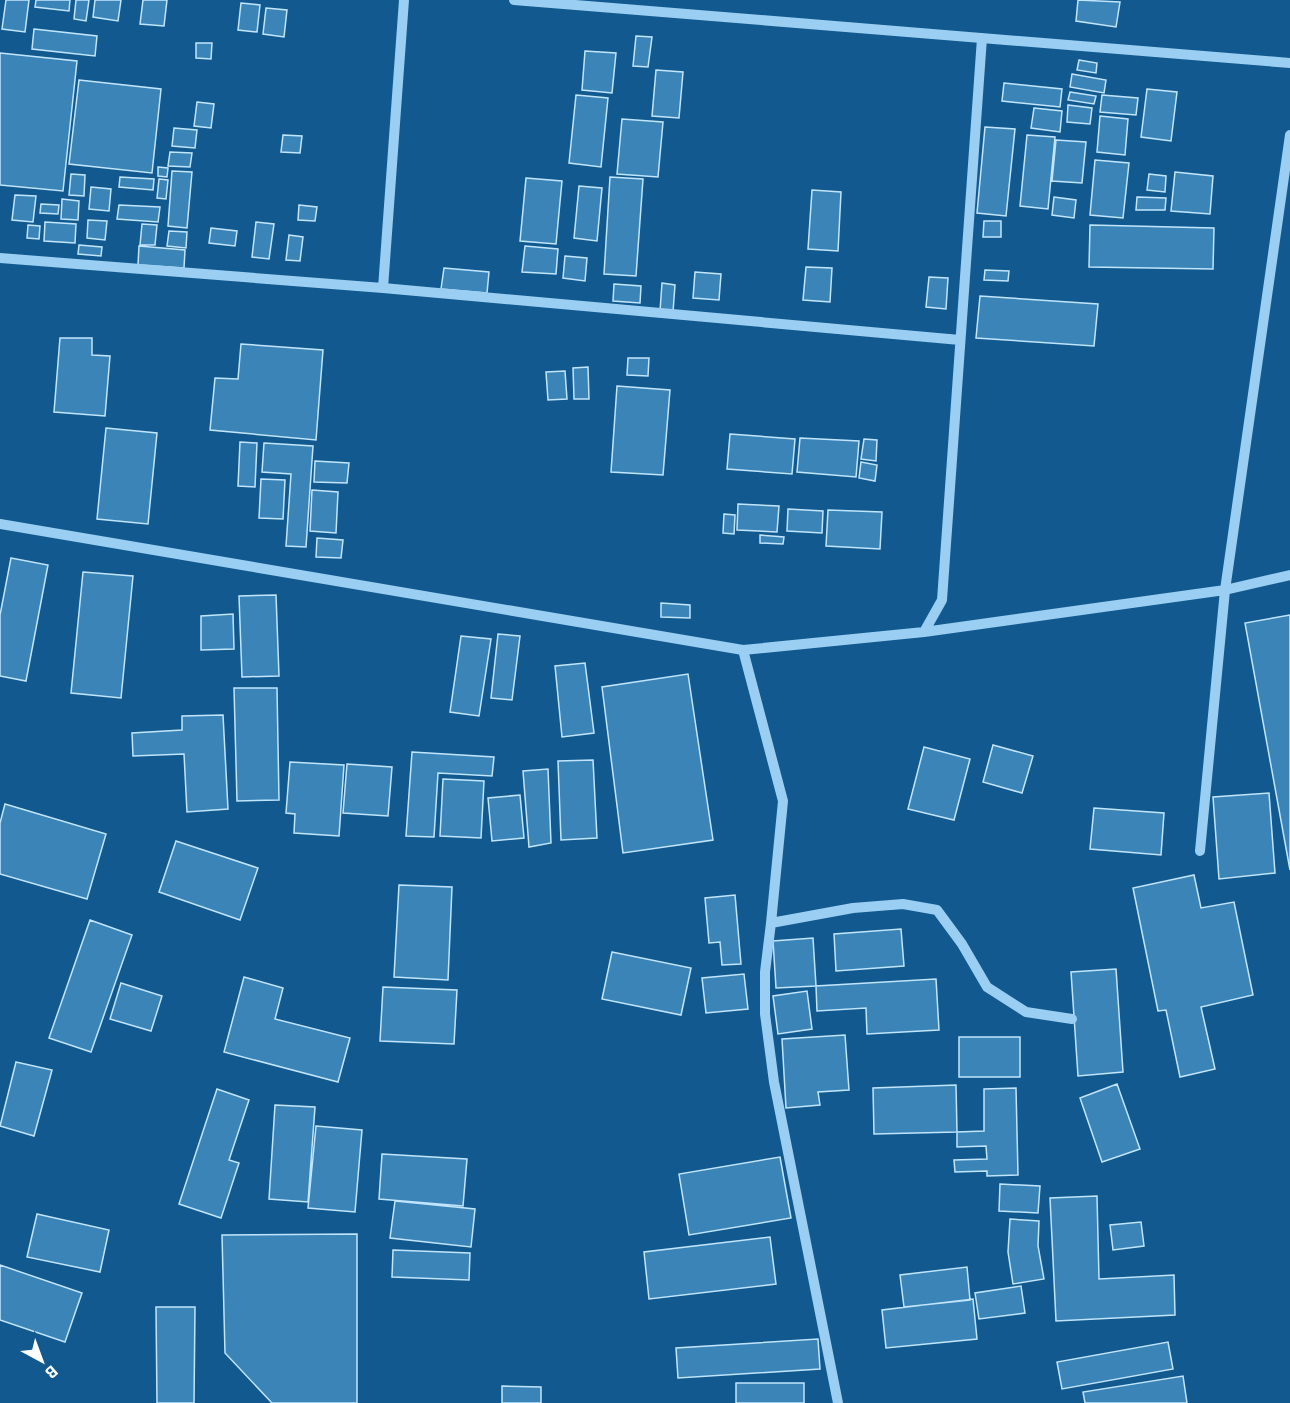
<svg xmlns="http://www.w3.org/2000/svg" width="1290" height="1403" font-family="'Exo 2',sans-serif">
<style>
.building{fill:#3a84b7;stroke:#c1e5fd;stroke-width:1.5}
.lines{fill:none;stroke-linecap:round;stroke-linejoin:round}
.minor{stroke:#9acef2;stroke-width:10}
</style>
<rect width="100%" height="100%" fill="#11598e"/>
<path class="building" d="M6,0H29L25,32L2,29Z
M36,0H70L69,11L35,7Z
M76,0H89L86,21L74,19Z
M95,0H121L118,21L93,17Z
M143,0H167L164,26L140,24Z
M1078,0L1120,2L1116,27L1076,21Z
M241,3L260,5L257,32L238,30Z
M266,8L287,10L284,37L263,34Z
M34,29L97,36L95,56L32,49Z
M636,36L652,37L648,67L633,66Z
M196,43H212L211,59L196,58Z
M585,51L616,53L612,93L582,90Z
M0,53L77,61L63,191L0,185Z
M1079,60L1097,63L1096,73L1077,70Z
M656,70L683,72L679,118L652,116Z
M1072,74L1106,80L1104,93L1070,87Z
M79,80L161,89L152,173L69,164Z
M1004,83L1062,89L1060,107L1002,101Z
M1147,89L1177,92L1171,141L1141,137Z
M1070,92L1096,96L1094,104L1068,100Z
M576,95L608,98L601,167L569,163Z
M1102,95L1138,98L1136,115L1100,112Z
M197,102L214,104L211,128L194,126Z
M1068,105L1092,108L1090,124L1067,122Z
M1034,108L1062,111L1060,132L1031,128Z
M1100,116L1128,119L1125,155L1097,152Z
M622,119L663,122L658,177L617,174Z
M985,127L1015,129L1006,216L977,213Z
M174,128L197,130L195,148L172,146Z
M283,135L302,136L300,153L281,152Z
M1027,135L1055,137L1048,209L1020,206Z
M1056,140L1086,142L1082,183L1052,181Z
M170,152L192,153L190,167L168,166Z
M1095,160L1129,163L1123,218L1090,215Z
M158,167L168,168L167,177L158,176Z
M172,171L192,172L187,228L168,226Z
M1175,172L1213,176L1210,214L1171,211Z
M71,174L85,175L84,196L69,195Z
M1149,174L1166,176L1165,192L1147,190Z
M120,177L154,179L153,190L119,187Z
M610,177L643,179L636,276L604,274Z
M526,178L562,181L556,244L520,241Z
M159,179L168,180L166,199L157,198Z
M579,186L602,188L597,241L574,238Z
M91,187L111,189L109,211L89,209Z
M812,190L841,192L838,251L808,249Z
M15,195L36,196L33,222L12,220Z
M1054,197L1076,200L1074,218L1052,215Z
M1137,197L1166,198L1165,210H1136Z
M62,199L79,201L78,220L61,219Z
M41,204L59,205L58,214L40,213Z
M119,205L160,207L158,222L117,219Z
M299,205L317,207L315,221L298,220Z
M88,220L107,221L105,240L87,238Z
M984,221H1001V237H983Z
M45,222L76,224L75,243L44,241Z
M256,222L274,224L269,259L252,257Z
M142,224L157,225L155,245H140Z
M28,225L40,226L39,239L27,238Z
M1090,225L1214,228L1213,269L1089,267Z
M211,228L237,231L235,246L209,243Z
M169,231L187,232L186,248L167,246Z
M289,235L303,237L300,261L286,260Z
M79,245L102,247L101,256L78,254Z
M139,246L185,250L184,268L138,265Z
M525,246L558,249L556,274L522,272Z
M565,256L587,258L585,281L563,278Z
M806,267L832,268L830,302L803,300Z
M444,268L489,272L487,293L441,289Z
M985,270L1009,271L1008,281L984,280Z
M695,272L721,274L719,300L693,298Z
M929,277L948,278L946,309L926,307Z
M662,283L675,285L673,312L660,311Z
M614,284L641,286L640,303L613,301Z
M980,296L1098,304L1094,346L976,338Z
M60,338H92V355L110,356L105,416L54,412Z
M241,344L323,350L316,440L210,430L215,378L238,379Z
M628,358H649L648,376L627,375Z
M588,367L589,399H574L573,368Z
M565,371L567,399L548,400L546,372Z
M617,386L670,390L663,475L611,472Z
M106,428L157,433L148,524L97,519Z
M730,434L795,439L792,474L727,469Z
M800,438L859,441L856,477L797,472Z
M864,439L877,440L876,461L861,459Z
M240,442L257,443L255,487L238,486Z
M264,443L313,446L306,547L286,546L291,474L262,472Z
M315,461L349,463L347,483L314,482Z
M861,462L877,465L875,481L859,478Z
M261,479L285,480L283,519L259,518Z
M312,490L338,492L336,533L310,531Z
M738,504L779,506L777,532L737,530Z
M788,509L823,511L822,533L787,531Z
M828,510L882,512L880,549L826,546Z
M724,514L735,515L734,534L723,533Z
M760,535L784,537L783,544L760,543Z
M317,538L343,540L341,558L316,557Z
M11,558L48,565L26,681L0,676V615Z
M83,572L133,576L121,698L71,693Z
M276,595L279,676L242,677L239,596Z
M661,603L690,605V618L661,617Z
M233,614L234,649L201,650V616Z
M1290,615V870L1245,623Z
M498,634L520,636L512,700L491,698Z
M461,636L491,639L479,716L450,712Z
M585,663L594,733L562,737L555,666Z
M688,674L713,840L623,853L602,687Z
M234,688H277L279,800L237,801Z
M223,715L228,809L187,812L184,754L133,756L132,733L182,730V716Z
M993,745L1033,756L1022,793L983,782Z
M924,747L970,759L954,820L908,809Z
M412,752L494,757L492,776L438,773L434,837L406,836Z
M593,760L597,838L561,840L558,761Z
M290,762L344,765L339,836L294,833L295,814L286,813Z
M347,764L392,767L388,816L343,813Z
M548,769L551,843L529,847L523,771Z
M443,779L484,781L481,838L440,836Z
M1269,793L1275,873L1219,879L1213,797Z
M520,795L524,838L492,841L488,798Z
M5,804L106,834L87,899L0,874V823Z
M1094,808L1164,813L1161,855L1090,849Z
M176,841L258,868L240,920L159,892Z
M1194,875L1201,908L1234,902L1253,995L1201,1007L1215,1069L1180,1077L1166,1010L1158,1011L1133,888Z
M399,885L452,887L448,980L394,977Z
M735,895L741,964L722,965L720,942L709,943L705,898Z
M90,920L132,935L91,1052L49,1038Z
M901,929L904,966L836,971L834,934Z
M813,938L816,986L776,988L773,941Z
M612,952L691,968L681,1015L602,999Z
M1116,969L1123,1072L1078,1076L1071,972Z
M744,974L748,1009L706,1013L702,978Z
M244,977L283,988L275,1019L350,1038L338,1082L224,1052Z
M936,979L939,1030L867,1034L866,1008L817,1011L816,986Z
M121,983L162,996L151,1031L110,1019Z
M383,987L457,990L454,1044L380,1041Z
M807,991L812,1029L778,1034L773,996Z
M845,1035L849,1090L818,1092L820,1105L786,1108L782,1039Z
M959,1037H1020V1077H959Z
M16,1062L52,1070L34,1136L0,1126Z
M1117,1084L1140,1149L1102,1162L1080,1098Z
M956,1085L957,1132L874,1134L873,1088Z
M1016,1088L1018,1175L987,1176V1171L955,1172L954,1160L987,1159L986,1146L957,1147V1132L984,1131V1089Z
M217,1089L249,1100L229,1160L239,1163L221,1218L179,1204Z
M275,1105L315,1107L308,1202L269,1199Z
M316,1126L362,1130L355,1212L308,1208Z
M382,1154L467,1159L463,1206L379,1199Z
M780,1157L791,1218L689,1235L679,1174Z
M1000,1184L1040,1186L1038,1213L999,1211Z
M1097,1196L1099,1279L1174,1275L1175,1315L1056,1321L1050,1198Z
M395,1201L475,1209L471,1247L390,1238Z
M37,1214L109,1230L100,1272L27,1257Z
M1010,1219L1039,1221L1038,1246L1044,1279L1013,1284L1008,1252Z
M1141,1222L1144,1246L1113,1250L1110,1225Z
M357,1234V1403H272L225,1353L222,1235Z
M770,1237L776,1284L649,1299L644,1252Z
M393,1250L470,1253L469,1280L392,1277Z
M0,1265L82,1293L65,1342L0,1320Z
M967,1267L970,1300L904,1307L900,1275Z
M1021,1286L1025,1313L979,1319L975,1293Z
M973,1299L977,1339L886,1348L882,1310Z
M156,1307H195L194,1403H157Z
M818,1339L820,1369L678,1378L676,1348Z
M1168,1342L1173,1369L1062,1389L1057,1362Z
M1183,1376L1187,1403H1085L1083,1392Z
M736,1383H804V1403H736Z
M502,1386L541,1387V1403H502Z"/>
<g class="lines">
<path class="minor" d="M514,0L1290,63
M0,258L383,288L960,340
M383,288L404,0
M0,524L743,650L924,632L1225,590L1290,575
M924,632L942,600L982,38
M743,650L783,801L771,923L853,908L903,904L937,910L962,944L987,987L1026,1012L1072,1019
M1200,851L1225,590L1290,135
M771,923L765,972V1014L774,1082L838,1403"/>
</g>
<g transform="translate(42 1361) rotate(139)" stroke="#11598e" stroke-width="4.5" paint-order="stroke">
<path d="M0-4.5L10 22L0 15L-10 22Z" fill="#ffffff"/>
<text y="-9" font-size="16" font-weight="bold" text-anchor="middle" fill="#ffffff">B</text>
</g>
</svg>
